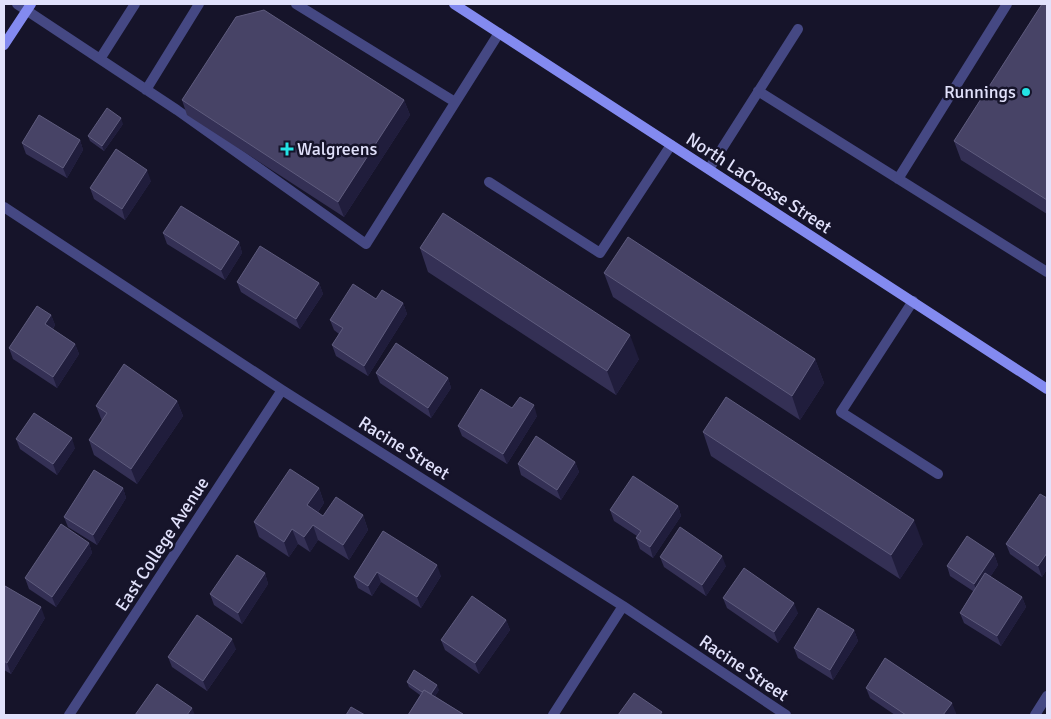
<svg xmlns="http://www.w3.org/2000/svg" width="1051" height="719" font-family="Signika,sans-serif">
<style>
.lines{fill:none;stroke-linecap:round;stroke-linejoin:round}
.service{stroke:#454883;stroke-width:10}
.minor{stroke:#454883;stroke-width:10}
.secondary{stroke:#838af0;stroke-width:10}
.wall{fill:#343055}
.shaded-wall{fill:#201d3c}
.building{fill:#474366;stroke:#5f5c7e}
.poi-dot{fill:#23e3e5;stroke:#16142a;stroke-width:2}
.labels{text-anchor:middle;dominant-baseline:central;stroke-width:5;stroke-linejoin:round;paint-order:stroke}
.poi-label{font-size:18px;fill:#e1e1fb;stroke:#16142a;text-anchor:end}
.street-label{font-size:18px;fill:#e1e1fb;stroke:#16142a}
</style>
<rect width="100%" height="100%" fill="#16142a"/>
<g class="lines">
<path class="service" d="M17,4L177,110L366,244L499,33
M296,4L455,102
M100,59L135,4
M146,90L199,4
M758,91L1047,272
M709,169L798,29
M898,179L1007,4
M489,182L600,253L671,145
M913,301L841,412L938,474"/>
<path class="minor" d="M4,207L282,390L623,606L786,715
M69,715L282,390
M553,715L623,606
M1035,715L1047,696"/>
<path class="secondary" d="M454,4L1047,389
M4,45L31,4"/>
</g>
<path class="wall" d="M1047,4V214L961,160L954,141Z
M182,100H404L410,115L344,217L187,115Z
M123,124L104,151L90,141L88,136Z
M80,140L83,150L67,178L26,154L22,143Z
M151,181L125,220L94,199L90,188Z
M163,233L239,242L242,253L225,280L167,244Z
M420,248L639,359L616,395L428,272Z
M604,273L815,359L824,383L800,420L613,297Z
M237,282L319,283L323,294L300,329L241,292Z
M376,299L403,303L407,314L368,376L336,356L332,345L339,334L334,330L330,320Z
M51,315L55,325L53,329L75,344L79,354L57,388L13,359L9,348Z
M376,373L448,378L451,388L431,418L380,383Z
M177,401L183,416L137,484L94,455L89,440L102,421L96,406Z
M512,408L537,416L507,464L462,436L458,426Z
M703,432L923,544L900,579L711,456Z
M16,439L75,448L57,475L20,449Z
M575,462L579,472L561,500L521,475L518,464Z
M123,488L126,498L97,545L68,527L64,517Z
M319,488L324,503L318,512L323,516L363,515L368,530L349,560L318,540L310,552L298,544L289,557L259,537L254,522Z
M1047,498V569L1042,577L1010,554L1006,544Z
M678,506L681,516L653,558L640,549L636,538L637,536L614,521L610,510Z
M383,531L441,576L421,608L381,582L372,596L358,588L354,577Z
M89,543L92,553L56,607L29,589L25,578Z
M994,554L998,565L990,577L1022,597L1026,607L1001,646L964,623L960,613L973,591L950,576L947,566Z
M660,557L726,566L706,596L664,567Z
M265,573L268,584L242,624L214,605L210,594Z
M4,589L45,618L11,674L4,670Z
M723,598L798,613L778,643L727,608Z
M506,620L510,630L479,674L445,650L441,640Z
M854,630L858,641L833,680L798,658L794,648Z
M236,649L207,691L172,667L168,657Z
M407,682L439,690L435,696L463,714L464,715H408L420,695L409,687Z
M866,688L956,713L954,715H895L870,698Z"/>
<path class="shaded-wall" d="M404,100L410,115L344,217L338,202Z
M121,118L123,124L104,151L102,146Z
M80,140L83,150L67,178L63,168Z
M147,170L151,181L125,220L122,209Z
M239,242L242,253L225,280L221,270Z
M319,283L323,294L300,329L296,319Z
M403,303L407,314L368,376L364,366Z
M51,315L55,325L49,334L45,324Z
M630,335L639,359L616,395L607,371Z
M75,344L79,354L57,388L53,377Z
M815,359L824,383L800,420L792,396Z
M448,378L451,388L431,418L428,408Z
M177,401L183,416L137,484L131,469Z
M534,405L537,416L507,464L503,454Z
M72,438L75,448L57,475L53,464Z
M575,462L579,472L561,500L557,490Z
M123,488L126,498L97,545L93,535Z
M319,488L324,503L312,520L307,505Z
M678,506L681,516L653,558L650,547Z
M363,515L368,530L349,560L343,545Z
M914,520L923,544L900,579L891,555Z
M313,525L318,540L310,552L304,537Z
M292,529L298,544L289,557L284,542Z
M89,543L92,553L56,607L52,597Z
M1047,553V569L1042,577L1038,566Z
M994,554L998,565L978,595L974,584Z
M722,556L726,566L706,596L702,585Z
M437,565L441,576L421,608L417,597Z
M377,572L381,582L372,596L368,586Z
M265,573L268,584L242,624L238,613Z
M1022,597L1026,607L1001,646L997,636Z
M794,603L798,613L778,643L774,632Z
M41,607L45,618L11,674L7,663Z
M506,620L510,630L479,674L475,663Z
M854,630L858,641L833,680L830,670Z
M232,639L236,649L207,691L203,681Z
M437,685L439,690L431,702L429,696Z
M952,703L956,713L954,715H943Z
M192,708L195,715H187Z"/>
<path class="building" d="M1042,4H1047V200L954,141Z
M264,10L404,100L338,202L182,100L236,17Z
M107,108L121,118L102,146L88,136Z
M39,115L80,140L63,168L22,143Z
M116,149L147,170L122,209L90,188Z
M181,206L239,242L221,270L163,233Z
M443,213L630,335L607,371L420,248Z
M628,237L815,359L792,396L604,273Z
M260,246L319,283L296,319L237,282Z
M353,284L376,299L382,290L403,303L364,366L332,345L343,328L330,320Z
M37,306L51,315L45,324L75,344L53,377L9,348Z
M396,343L448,378L428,408L376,373Z
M124,364L177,401L131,469L89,440L107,413L96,406Z
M481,389L512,408L520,397L534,405L503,454L458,426Z
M726,397L914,520L891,555L703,432Z
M34,413L72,438L53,464L16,439Z
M536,436L575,462L557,490L518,464Z
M290,469L319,488L307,505L323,516L336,497L363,515L343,545L313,525L304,537L292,529L284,542L254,522Z
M94,470L123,488L93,535L64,517Z
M633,476L678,506L650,547L636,538L641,531L610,510Z
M1040,494L1047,498V553L1038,566L1006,544Z
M61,524L89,543L52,597L25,578Z
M680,527L722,556L702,585L660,557Z
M383,531L437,565L417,597L377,572L368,586L354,577Z
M967,536L994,554L974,584L947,566Z
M237,555L265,573L238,613L210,594Z
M744,568L794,603L774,632L723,598Z
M985,573L1022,597L997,636L960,613Z
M5,586L41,607L7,663L4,661V589Z
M472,596L506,620L475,663L441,640Z
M818,608L854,630L830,670L794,648Z
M197,615L232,639L203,681L168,657Z
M885,658L952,703L943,715H906L866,688Z
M414,670L437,685L431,694L424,690L422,692L407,682Z
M157,684L192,708L187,715H135Z
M424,690L463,714L462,715H408Z
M634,693L662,712L660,715H618Z
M351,707L365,715H346Z"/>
<g class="poi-dot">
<circle cx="1026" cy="92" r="5"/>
<path d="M284.5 141.5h5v5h5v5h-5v5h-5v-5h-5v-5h5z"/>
</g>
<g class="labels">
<g class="poi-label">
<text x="1016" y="92">Runnings</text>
<text x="297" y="149" text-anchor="start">Walgreens</text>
</g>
<g class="street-label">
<text transform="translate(759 183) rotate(33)">North LaCrosse Street</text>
<text transform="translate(404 448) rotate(32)">Racine Street</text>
<text transform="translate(162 544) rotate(-57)">East College Avenue</text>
<text transform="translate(744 668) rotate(34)">Racine Street</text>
</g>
</g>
<rect width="1051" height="719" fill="none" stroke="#e1e1fb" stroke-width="10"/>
</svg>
